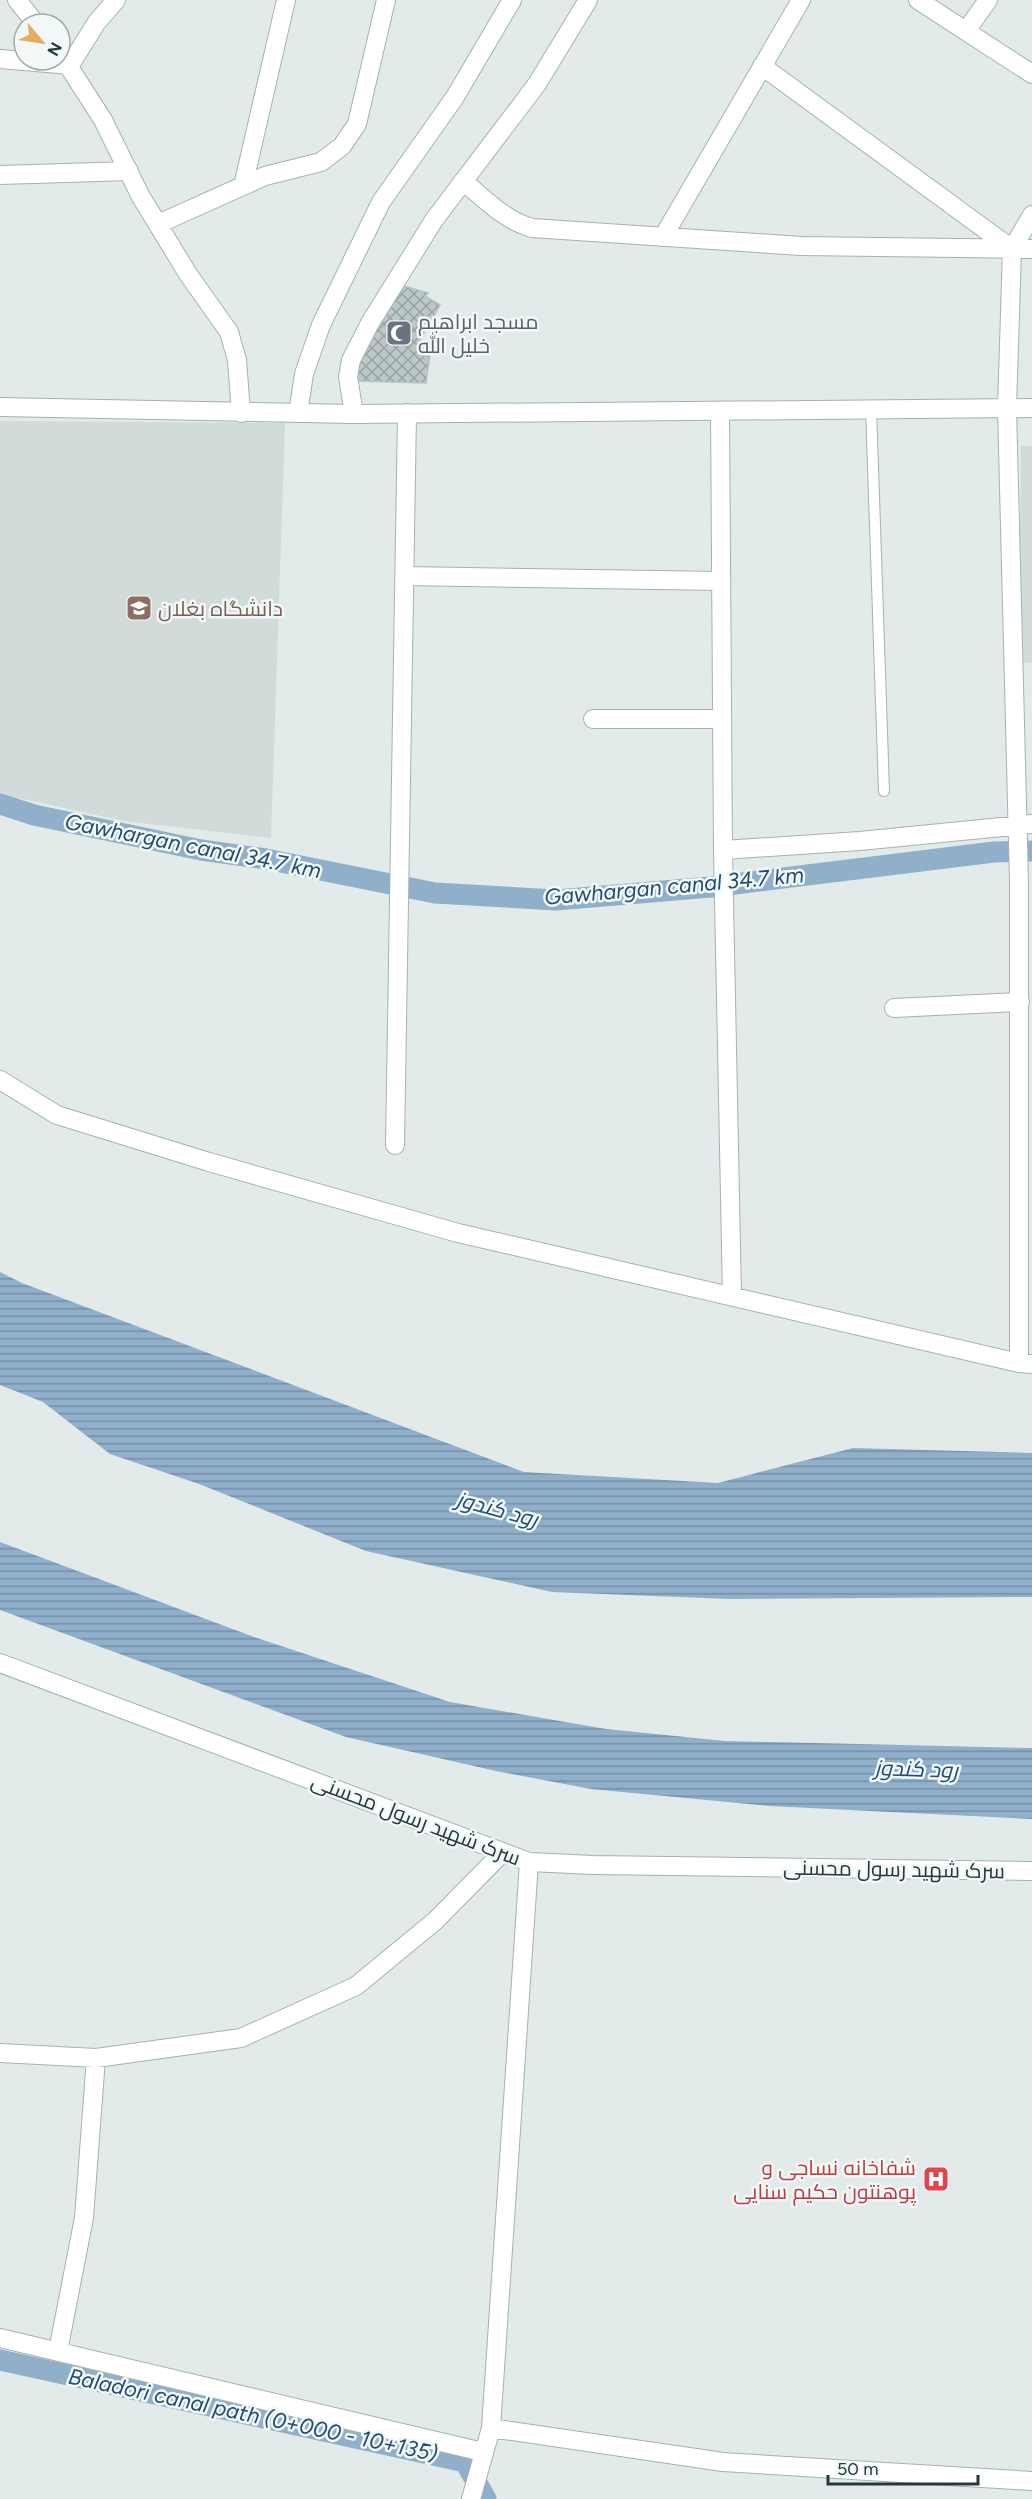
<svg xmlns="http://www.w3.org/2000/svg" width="1032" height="2499" font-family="Figtree,Cairo,sans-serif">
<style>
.built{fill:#d1dbd9}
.water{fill:url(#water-rules)}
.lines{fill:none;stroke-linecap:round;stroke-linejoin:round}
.canal{stroke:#8fafcb;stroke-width:21}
.building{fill:url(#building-cross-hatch);stroke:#b5c4c2;stroke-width:1.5}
.lane-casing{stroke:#a5b2b2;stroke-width:12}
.street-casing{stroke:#a5b2b2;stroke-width:20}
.secondary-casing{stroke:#9fb3b1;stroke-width:20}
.lane{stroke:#fff;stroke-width:10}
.street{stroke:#fff;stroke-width:18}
.secondary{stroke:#fff;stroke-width:18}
.labels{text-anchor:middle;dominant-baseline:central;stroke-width:5;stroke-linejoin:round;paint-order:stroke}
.worship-label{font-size:21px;fill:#5b616d;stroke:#f2f8f7;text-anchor:start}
.education-label{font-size:21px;fill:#785e54;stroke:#f2f8f7;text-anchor:start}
.street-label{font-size:21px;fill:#243a3a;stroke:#f2f8f7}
.health-label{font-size:21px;fill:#be3a42;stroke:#f2f8f7;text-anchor:end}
.water-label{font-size:22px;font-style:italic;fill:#244c71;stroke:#f2f8f7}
</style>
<defs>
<pattern id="water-rules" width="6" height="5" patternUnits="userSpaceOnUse" patternTransform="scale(1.5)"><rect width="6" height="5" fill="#8fafcb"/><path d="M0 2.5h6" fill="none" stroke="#758fa6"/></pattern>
<pattern id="building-cross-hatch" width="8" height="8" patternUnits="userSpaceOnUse" patternTransform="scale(1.5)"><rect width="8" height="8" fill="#bbc8c7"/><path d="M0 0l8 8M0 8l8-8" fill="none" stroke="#98a3a3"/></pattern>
</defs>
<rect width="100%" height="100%" fill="#e2ebea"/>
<path class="built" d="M0,421L285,423L271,838L124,821L0,794Z
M1021,446H1032V663L1019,662Z"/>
<path class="water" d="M0,1272L22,1283L524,1472L718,1483L853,1448L1032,1453V1597L730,1599L552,1592L366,1551L199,1484L110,1454L43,1402L0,1385Z
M0,1542L257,1638L450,1702L606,1729L725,1741L1032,1748V1819L769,1806L591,1789L496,1771L346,1737L0,1610Z"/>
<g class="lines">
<path class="canal" d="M0,804L34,815L201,850L266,859L435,893L556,900L711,887L994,852L1032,851
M0,2360L465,2462L486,2499"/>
</g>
<path class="building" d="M401,285L428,293L425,296L440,305L420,340L431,347L426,383L357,381L360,360Z"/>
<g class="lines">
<g class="lane-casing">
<path id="lane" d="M871,408L884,791"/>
</g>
<g class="street-casing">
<path id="street" d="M17,0L36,24
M918,0L1032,74
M966,31L988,0
M60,53L103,120L141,197L188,274L229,332L237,360L241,413
M0,59L70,65L97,22L116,0
M762,66L1012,249
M0,175L129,171
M463,181C485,199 504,220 532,228L801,246L1032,249
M243,186L286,0
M1032,215L1012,249L1007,408L1019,882V1363L1032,1364
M158,224L265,176L321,162L342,146L357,124L386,0
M663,237L801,0
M720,411L723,850L732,1296
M298,413L304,374L321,325L381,202L455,97L512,0
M354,414L348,377L351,360L370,323L434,220L537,84L588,0
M405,576L721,581
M593,719H722
M723,850L860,841L1032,824
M894,1008L1020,1002
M0,1080L57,1115L209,1162L458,1233L1019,1363
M395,1145L407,413
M0,2053L96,2058L241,2038L356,1986L435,1921L503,1852
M0,2338L483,2452
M58,2351L84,2218L96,2058
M491,2428L723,2462L1032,2481
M471,2499L491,2428L529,1862"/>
</g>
<g class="secondary-casing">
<path id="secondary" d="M0,407L354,414L1032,408
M0,1663L529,1862L593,1865L1032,1871"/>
</g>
<use href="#lane" class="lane"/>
<use href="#street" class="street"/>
<use href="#secondary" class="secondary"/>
</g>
<defs>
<g id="mosque-square" transform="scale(1.35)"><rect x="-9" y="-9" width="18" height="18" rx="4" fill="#6b7280" stroke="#f2f8f7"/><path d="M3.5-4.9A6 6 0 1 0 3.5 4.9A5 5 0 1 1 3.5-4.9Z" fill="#fff"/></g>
<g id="university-square" transform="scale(1.35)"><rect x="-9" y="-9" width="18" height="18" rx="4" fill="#8d6e63" stroke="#f2f8f7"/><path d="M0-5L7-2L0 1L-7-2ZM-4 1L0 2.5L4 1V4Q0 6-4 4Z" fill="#fff"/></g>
<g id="hospital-square" transform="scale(1.35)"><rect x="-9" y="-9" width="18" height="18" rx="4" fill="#e0444e" stroke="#f2f8f7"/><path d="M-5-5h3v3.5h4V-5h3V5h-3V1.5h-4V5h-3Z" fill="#fff"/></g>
</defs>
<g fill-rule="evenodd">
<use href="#mosque-square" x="399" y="333"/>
<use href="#university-square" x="139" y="608"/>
<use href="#hospital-square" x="936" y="2179"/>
</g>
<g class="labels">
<g class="worship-label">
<text x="418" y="321">مسجد ابراهیم<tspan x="418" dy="24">خلیل الله</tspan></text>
</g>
<g class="education-label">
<text x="158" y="608">دانشگاه بغلان</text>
</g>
<g class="street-label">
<text transform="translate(416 1819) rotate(21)">سرک شهید رسول محسنی</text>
<text transform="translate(894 1869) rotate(1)">سرک شهید رسول محسنی</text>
</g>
<g class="health-label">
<text x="916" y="2167">شفاخانه نساجی و<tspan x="916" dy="24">پوهنتون حکیم سنایی</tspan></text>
</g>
<g class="water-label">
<text transform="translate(193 846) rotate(11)">Gawhargan canal 34.7 km</text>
<text transform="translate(674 886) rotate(-5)">Gawhargan canal 34.7 km</text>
<text transform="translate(497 1509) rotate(15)">رود کندوز</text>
<text transform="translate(916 1769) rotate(2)">رود کندوز</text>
<text transform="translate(253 2415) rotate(12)">Baladori canal path (0+000 - 10+135)</text>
</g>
</g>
<g transform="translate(42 42) rotate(119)"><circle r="28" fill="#f2f8f7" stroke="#a0acab" stroke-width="1.5"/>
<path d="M0-4.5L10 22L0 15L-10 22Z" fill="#e5ac66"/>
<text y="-9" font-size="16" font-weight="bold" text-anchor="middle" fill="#243a3a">N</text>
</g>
<path d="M828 2475v9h150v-9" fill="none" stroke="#243a3a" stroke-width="3"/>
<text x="837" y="2475" font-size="18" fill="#243a3a" stroke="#f2f8f7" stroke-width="4.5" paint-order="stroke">50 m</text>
</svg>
